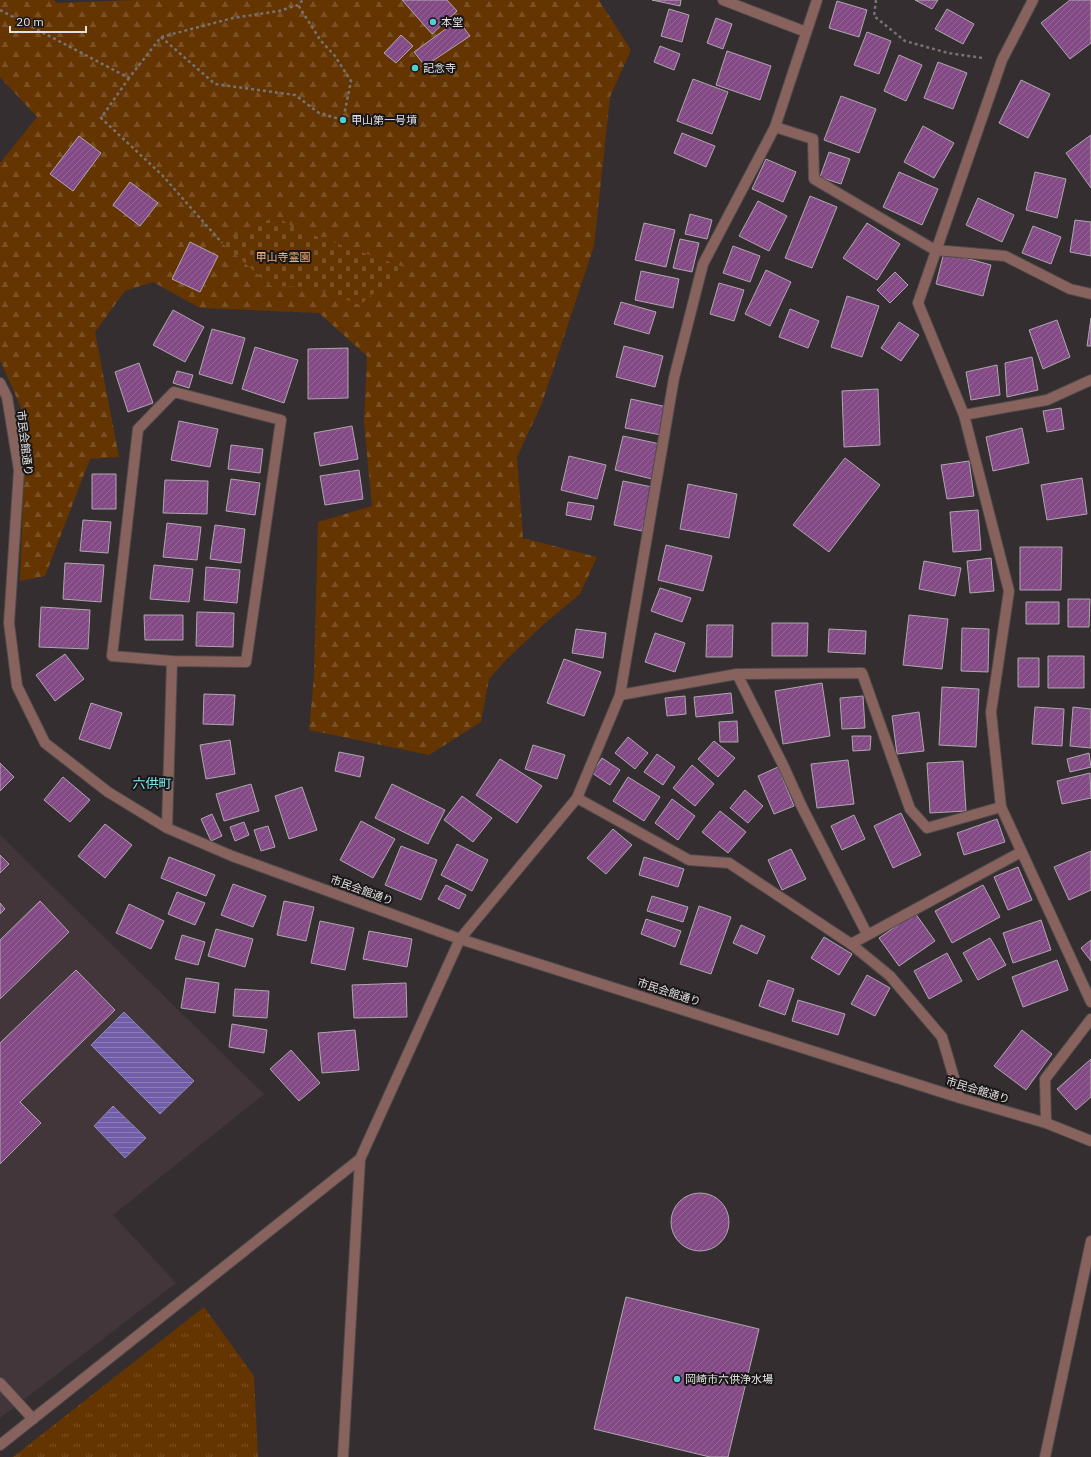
<svg xmlns="http://www.w3.org/2000/svg" width="1091" height="1457" font-family="'IBM Plex Sans','Noto Sans JP',sans-serif">
<style>
.built{fill:#43363a}
.grass{fill:url(#grass-tufts)}
.forest{fill:url(#forest-firs)}
.cemetery{fill:url(#cemetery-stones)}
.water{fill:url(#water-rules);stroke:#9485b9}
.building{fill:url(#building-hatch);stroke:#ada8ad}
.lines{fill:none;stroke-linecap:round;stroke-linejoin:round}
.service-casing{stroke:#504a4c;stroke-width:12}
.minor-casing{stroke:#504a4c;stroke-width:12}
.tertiary-casing{stroke:#504a4c;stroke-width:12}
.path{stroke:#777274;stroke-width:2.5;stroke-dasharray:3 3;stroke-linecap:butt}
.service{stroke:#88625c;stroke-width:10}
.minor{stroke:#88625c;stroke-width:10}
.tertiary{stroke:#88625c;stroke-width:10}
.poi-dot{fill:#51ccd3;stroke:#1a1718;stroke-width:1.5}
.labels{text-anchor:middle;dominant-baseline:central;stroke-width:4;stroke-linejoin:round;paint-order:stroke}
.poi-label{font-size:11px;fill:#e4e0e1;stroke:#1a1718;text-anchor:start}
.park-label{font-size:11px;fill:#fcb276;stroke:#1a1718}
.street-label{font-size:11px;fill:#e4e0e1;stroke:#1a1718}
.quarter-label{font-size:13px;fill:#7eeaf0;stroke:#1a1718}
</style>
<defs>
<pattern id="grass-tufts" width="24" height="20" patternUnits="userSpaceOnUse"><rect width="24" height="20" fill="#643401"/><path d="M3 7l-1-3M5 7V3M7 7l1-3M15 17l-1-3M17 17v-4M19 17l1-3" fill="none" stroke="#7a5126"/></pattern>
<pattern id="forest-firs" width="22" height="20" patternUnits="userSpaceOnUse"><rect width="22" height="20" fill="#643401"/><path d="M5 1l3.5 6h-7zM16 11l3.5 6h-7z" fill="#7a5126"/></pattern>
<pattern id="cemetery-stones" width="16" height="16" patternUnits="userSpaceOnUse"><rect width="16" height="16" fill="#643401"/><path d="M2 7V4a2 2 0 0 1 4 0v3zM10 15v-3a2 2 0 0 1 4 0v3z" fill="#7a5126"/></pattern>
<pattern id="water-rules" width="6" height="5" patternUnits="userSpaceOnUse"><rect width="6" height="5" fill="#725ea8"/><path d="M0 2.5h6" fill="none" stroke="#8d7cb8"/></pattern>
<pattern id="building-hatch" width="6" height="6" patternUnits="userSpaceOnUse"><rect width="6" height="6" fill="#844a86"/><path d="M-1 1l2-2M0 6l6-6M5 7l2-2" fill="none" stroke="#956497"/></pattern>
</defs>
<rect width="100%" height="100%" fill="#342e30"/>
<path class="built" d="M0,835L264,1094L113,1215L176,1283L0,1418Z"/>
<path class="grass" d="M204,1307L254,1376L258,1457H13Z"/>
<path class="forest" d="M0,0H54L57,3L135,0H599L631,50L610,97L594,246L542,403L517,457L523,538L597,557L580,594L544,624L507,659L489,679L481,722L429,755L309,730L314,676L318,522L372,506L364,423L367,356L319,313L200,308L153,282L125,291L95,332L119,457L90,459L45,576L20,581L26,419L0,360V163L37,117L0,77Z"/>
<path class="cemetery" d="M276,216L296,229L404,267L360,305L313,287L271,286L222,243Z"/>
<path class="water" d="M124,1012L194,1081L160,1114L91,1045Z
M113,1106L146,1138L125,1158L94,1126Z"/>
<path class="building" d="M402,0H447L457,11L432,34Z
M652,0H681L680,6Z
M915,0H938L932,9Z
M1070,0H1091V43L1070,59L1041,23Z
M837,1L867,10L859,37L829,28Z
M669,9L689,15L682,42L661,36Z
M947,9L974,24L963,44L935,29Z
M716,18L732,24L723,49L707,43Z
M458,20L470,36L425,66L414,52Z
M867,32L891,41L879,74L854,65Z
M401,35L413,46L396,63L384,53Z
M660,46L680,54L674,70L654,62Z
M727,51L771,66L760,100L716,85Z
M899,55L922,65L906,101L884,91Z
M938,62L967,73L953,109L924,98Z
M693,79L728,92L712,134L677,121Z
M1021,80L1050,94L1028,138L999,123Z
M841,96L876,109L859,153L824,140Z
M923,126L954,143L934,178L904,162Z
M682,133L715,146L706,167L674,153Z
M1091,135V188L1066,153Z
M79,136L101,153L73,191L50,174Z
M829,152L850,159L841,184L820,177Z
M766,159L796,172L783,202L752,189Z
M899,172L938,189L922,225L883,207Z
M1035,172L1066,179L1057,218L1026,210Z
M130,182L158,203L140,226L113,205Z
M810,196L837,207L812,268L785,258Z
M978,198L1014,215L1002,242L966,225Z
M758,201L787,216L769,251L739,236Z
M690,214L712,220L707,239L685,234Z
M1075,220L1091,222V256L1070,252Z
M644,223L675,230L666,267L635,260Z
M867,223L900,244L877,280L843,258Z
M1033,226L1061,237L1051,264L1022,253Z
M680,239L699,243L692,272L673,268Z
M190,242L218,256L200,292L172,279Z
M733,246L760,256L750,282L723,273Z
M944,252L991,265L983,296L936,284Z
M766,270L791,282L770,326L745,314Z
M641,271L679,279L673,308L635,300Z
M895,272L908,285L890,303L877,290Z
M719,283L744,290L734,321L710,314Z
M847,296L879,306L862,357L831,347Z
M621,302L656,312L649,334L614,324Z
M790,309L819,321L808,348L779,337Z
M173,310L204,327L185,362L153,345Z
M1091,318V346H1087Z
M1057,320L1070,357L1043,369L1029,330Z
M899,322L919,335L901,361L881,348Z
M212,329L245,338L232,384L199,374Z
M624,346L663,356L655,387L616,377Z
M255,347L298,360L284,403L242,389Z
M348,348V398L308,399V349Z
M1032,357L1038,390L1007,397L1005,363Z
M139,363L153,403L128,412L115,372Z
M997,365L1000,395L971,400L966,372Z
M177,371L193,375L189,388L173,383Z
M878,389L880,445L844,447L842,391Z
M631,399L667,407L661,435L625,428Z
M1061,408L1064,429L1047,432L1043,411Z
M179,421L218,429L210,467L171,460Z
M352,426L358,459L320,466L314,433Z
M1022,428L1029,463L993,471L986,437Z
M623,436L660,444L652,479L615,470Z
M231,445L263,449L260,473L228,469Z
M569,456L606,465L597,499L561,490Z
M845,458L880,485L829,552L793,525Z
M969,461L974,496L947,499L941,465Z
M359,470L363,499L325,505L320,476Z
M92,474H116V509H92Z
M1082,478L1087,514L1047,520L1041,485Z
M231,479L260,483L255,515L226,511Z
M165,480L208,481L207,514L163,513Z
M623,481L652,487L642,531L614,525Z
M688,484L737,494L729,538L680,529Z
M568,502L594,506L591,520L566,515Z
M978,510L981,550L953,552L950,512Z
M83,520L111,522L108,553L80,551Z
M167,523L201,527L197,560L163,557Z
M215,525L245,529L241,563L210,559Z
M666,545L712,556L703,591L658,580Z
M1020,547H1062L1061,590H1020Z
M991,558L994,591L970,593L967,561Z
M924,561L961,568L955,596L919,589Z
M65,563L104,565L101,602L63,599Z
M154,565L193,569L189,602L150,599Z
M206,567L240,570L237,603L204,600Z
M660,588L691,598L682,622L651,611Z
M1068,599H1090L1089,627H1068Z
M1026,602H1059V624H1026Z
M41,607L90,610L88,649L39,647Z
M197,612L234,613L233,647L196,646Z
M144,615H183V640H145Z
M909,615L948,619L942,669L903,665Z
M772,623H808L807,656H772Z
M707,625H733L732,657H706Z
M962,628L989,629L988,672L961,671Z
M576,629L606,633L603,658L572,653Z
M829,629L866,631L865,654L828,652Z
M655,633L685,643L675,672L645,662Z
M65,654L84,679L55,701L36,675Z
M1048,656H1084V688H1048Z
M1018,658H1039V687H1018Z
M564,659L601,672L584,716L547,703Z
M822,683L830,736L783,744L775,691Z
M942,687L979,689L976,747L939,745Z
M731,693L733,713L696,717L694,697Z
M204,694L235,695L233,725L203,724Z
M685,696L686,714L667,716L665,698Z
M863,696L865,728L842,729L840,698Z
M91,703L122,713L110,749L79,739Z
M1035,707L1064,709L1062,746L1032,744Z
M1073,707L1091,709V748L1070,746Z
M919,712L924,751L897,754L892,716Z
M737,721L738,742H720L719,722Z
M852,736H871L870,750L853,751Z
M628,737L648,753L635,769L615,753Z
M230,740L235,774L206,779L200,745Z
M714,741L735,758L718,777L698,759Z
M533,745L565,755L557,779L525,769Z
M339,752L364,757L360,777L335,771Z
M1089,753L1091,767L1070,772L1067,759Z
M657,754L675,767L663,785L644,772Z
M602,758L620,770L610,785L592,773Z
M500,759L542,786L517,823L476,795Z
M848,760L854,804L817,808L811,764Z
M963,761L966,811L930,813L927,763Z
M0,763L14,777L0,791Z
M692,765L714,784L695,806L673,788Z
M778,767L794,806L774,814L758,776Z
M1090,773L1091,798L1062,804L1057,781Z
M63,777L90,800L70,822L44,800Z
M628,777L660,797L644,821L613,801Z
M251,784L259,811L224,821L216,794Z
M392,784L445,810L428,844L375,818Z
M302,787L317,830L289,839L275,796Z
M745,790L763,806L748,823L730,808Z
M462,796L492,818L473,842L444,820Z
M672,799L695,816L678,840L655,823Z
M720,811L746,832L728,853L702,832Z
M901,813L921,855L893,868L874,826Z
M212,814L222,836L211,841L201,819Z
M854,815L865,839L842,850L831,826Z
M997,819L1005,842L964,855L957,833Z
M361,821L395,839L373,878L340,860Z
M244,822L249,835L235,841L230,827Z
M105,824L132,845L105,878L78,856Z
M268,826L275,847L261,851L254,830Z
M613,829L632,845L606,874L587,858Z
M457,844L488,860L472,891L441,875Z
M401,846L437,860L421,900L385,885Z
M791,849L806,879L782,890L768,860Z
M1091,851V890L1069,900L1054,867Z
M0,855L9,864L0,873Z
M169,857L215,875L206,896L161,878Z
M644,857L684,869L678,887L639,875Z
M1018,867L1032,900L1008,910L994,877Z
M233,884L266,896L253,927L221,915Z
M446,885L466,895L459,909L438,899Z
M983,885L1000,917L952,943L935,911Z
M177,892L205,903L195,925L168,914Z
M652,896L688,907L683,922L647,911Z
M40,901L69,932L0,999V940Z
M284,901L314,907L306,941L277,935Z
M0,903L5,909L0,914Z
M129,904L164,921L151,949L116,933Z
M699,906L731,917L711,974L680,964Z
M915,913L935,941L899,966L879,938Z
M646,919L681,931L675,947L641,934Z
M1041,920L1051,950L1013,963L1003,933Z
M320,921L354,928L345,970L311,963Z
M741,925L765,936L757,954L733,943Z
M216,929L253,939L245,967L208,956Z
M369,931L412,939L407,967L363,959Z
M182,935L205,942L198,965L175,959Z
M824,937L852,954L839,975L811,958Z
M990,938L1006,965L978,980L963,953Z
M1091,940V961L1081,948Z
M947,953L962,981L929,999L914,971Z
M1057,960L1068,990L1023,1007L1012,977Z
M76,970L115,1010L20,1102L41,1123L0,1164V1043Z
M867,975L890,988L875,1016L851,1004Z
M186,978L219,983L215,1013L181,1008Z
M768,980L794,989L785,1015L759,1006Z
M406,983L407,1017L354,1018L352,985Z
M235,989L269,991L267,1018L233,1016Z
M798,1000L845,1014L838,1035L792,1021Z
M232,1024L267,1030L264,1053L229,1047Z
M355,1030L359,1070L322,1073L318,1033Z
M1022,1030L1052,1054L1026,1090L994,1066Z
M291,1050L320,1083L299,1101L270,1069Z
M1091,1059V1097L1076,1110L1057,1089Z
M671 1222a29 29 0 1 1 58 0a29 29 0 1 1-58 0Z
M626,1297L759,1329L728,1457H710L594,1429Z"/>
<g class="lines">
<g class="service-casing">
<path id="service" d="M723,0L806,32
M775,127L813,139L814,179L935,250
M737,674L783,765L802,807L867,934
M620,695L737,674L862,673L910,809L927,828L1001,807
M851,944L1021,852
M0,1383L33,1419"/>
</g>
<g class="minor-casing">
<path id="minor" d="M1033,0L1002,60L918,303L964,415L1009,591L991,712L1001,807L1091,1002
M935,250L1005,256L1070,289L1091,294
M964,415L1047,400L1091,380
M19,470L9,623L17,686L45,743L108,792L167,828L232,856L460,939L960,1098L1046,1123L1091,1141
M577,798L689,860L729,863L851,944L890,976L942,1037L960,1098
M167,828L172,661L246,662L281,420L174,392L138,429L112,656L172,661
M1046,1123L1045,1079L1091,1019
M0,1445L360,1159
M343,1457L360,1159L460,939L577,798L620,695L674,378L703,264L775,127L817,0
M1045,1457L1091,1241"/>
</g>
<g class="tertiary-casing">
<path id="tertiary" d="M0,383L7,397L19,470"/>
</g>
<path class="path" d="M876,0L874,16L905,41L948,53L983,58
M0,10L129,78L161,37L233,18L279,11L298,5L303,0
M161,37L215,84L295,95L319,113L343,120L351,81L335,56L321,41L298,5
M129,78L101,118L162,175L222,243"/>
<use href="#service" class="service"/>
<use href="#minor" class="minor"/>
<use href="#tertiary" class="tertiary"/>
</g>
<g class="poi-dot">
<circle cx="433" cy="22" r="4"/>
<circle cx="415" cy="68" r="4"/>
<circle cx="343" cy="120" r="4"/>
<circle cx="677" cy="1379" r="4"/>
</g>
<g class="labels">
<g class="poi-label">
<text x="441" y="22">本堂</text>
<text x="423" y="68">記念寺</text>
<text x="351" y="120">甲山第一号墳</text>
<text x="685" y="1379">岡崎市六供浄水場</text>
</g>
<g class="park-label">
<text x="283" y="257">甲山寺霊園</text>
</g>
<g class="street-label">
<text transform="translate(25 443) rotate(83)">市民会館通り</text>
<text transform="translate(362 890) rotate(20)">市民会館通り</text>
<text transform="translate(669 992) rotate(18)">市民会館通り</text>
<text transform="translate(978 1090) rotate(17)">市民会館通り</text>
</g>
<g class="quarter-label">
<text x="152" y="783">六供町</text>
</g>
</g>
<path d="M10 26v6h76v-6" fill="none" stroke="#e4e0e1" stroke-width="2"/>
<text x="16" y="26" font-size="12" fill="#e4e0e1" stroke="#1a1718" stroke-width="3" paint-order="stroke">20 m</text>
</svg>
